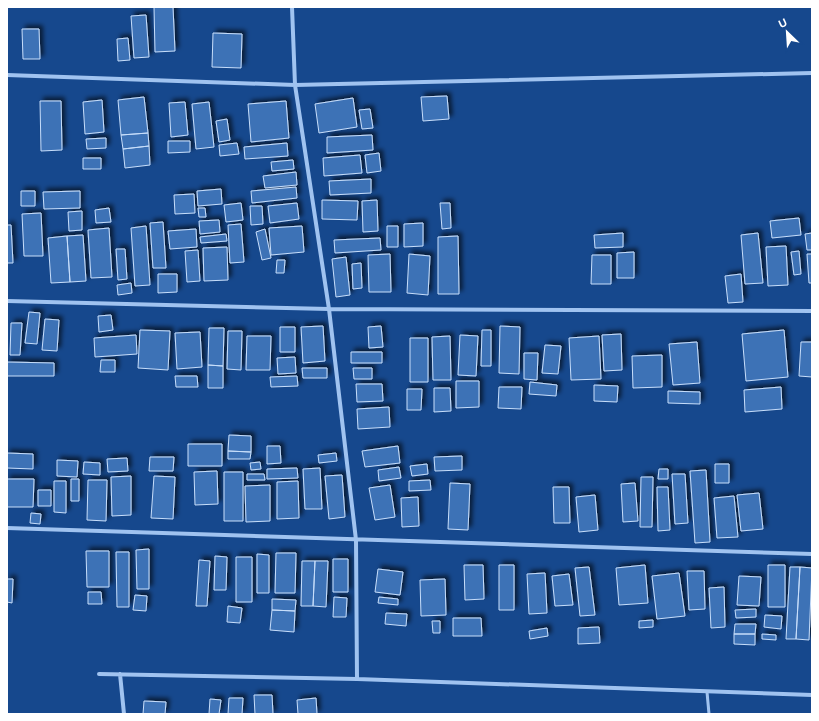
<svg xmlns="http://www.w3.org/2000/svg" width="819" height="721" font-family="Arial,sans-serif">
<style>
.building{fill:#3e72b6;stroke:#c7defb;filter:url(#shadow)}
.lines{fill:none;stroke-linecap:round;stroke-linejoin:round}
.lane{stroke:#a0c3f0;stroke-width:3}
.street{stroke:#a0c3f0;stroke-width:4}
</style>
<defs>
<filter id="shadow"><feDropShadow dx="3.5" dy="-3.5" stdDeviation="2" flood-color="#0009"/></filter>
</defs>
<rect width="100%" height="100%" fill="#16488d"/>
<path class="building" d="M154,7H173L175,51L155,52Z
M146,15L149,57L134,58L131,16Z
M22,29H39L40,59H23Z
M213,33L242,34L241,68L212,67Z
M128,38L130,60L118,61L117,39Z
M447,96L449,119L423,121L421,97Z
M144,97L148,133L121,135L118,100Z
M353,98L357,127L319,133L315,104Z
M102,100L104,132L85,134L83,102Z
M40,101H61L62,150L41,151Z
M286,101L289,138L251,142L248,104Z
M185,102L188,135L171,137L169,103Z
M209,102L214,147L196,149L192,104Z
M370,109L373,128L362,129L359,110Z
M227,119L230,140L219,142L216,121Z
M148,133L149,146L123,149L121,135Z
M372,135L373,150L327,153V137Z
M106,138V148L87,149L86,139Z
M168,141H190V152L168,153Z
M237,143L239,154L220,156L219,145Z
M287,143L288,156L245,159L244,147Z
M149,146L150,165L125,168L123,149Z
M379,153L381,171L367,173L365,155Z
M360,155L362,173L324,176L323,158Z
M83,158H101V169H83Z
M293,160L294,169L272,171L271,162Z
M296,172L297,185L265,188L263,176Z
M371,179V193L330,195L329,181Z
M296,187L297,198L252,203L251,191Z
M221,189L222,204L198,206L197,191Z
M21,191H35V206H21Z
M80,191V208L44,209L43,192Z
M194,194L195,213L175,214L174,195Z
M322,200L358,201L357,220L322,219Z
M377,200L378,231L363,232L362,201Z
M241,203L243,220L226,222L224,205Z
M297,203L299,219L270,223L268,206Z
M440,203H450L451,228L442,229Z
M250,206H262L263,224L251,225Z
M109,208L111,222L96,223L95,210Z
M198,208H205L206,217H199Z
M82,211V230L69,231L68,212Z
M41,213L43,256H24L22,214Z
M799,218L801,235L772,238L770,221Z
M219,220L220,232L200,234L199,221Z
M163,222L166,268H153L150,223Z
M423,223V246L404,247V224Z
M241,224L244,262L230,263L228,225Z
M7,225H11L13,263H7Z
M146,226L150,285L135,286L131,228Z
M302,226L304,252L271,255L269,228Z
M387,226H398V247H387Z
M109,228L112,277L91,278L88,230Z
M196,229L197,247L170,249L168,231Z
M265,229L271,258L262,260L256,232Z
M623,233V247L595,248L594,235Z
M758,233L763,283L745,284L741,235Z
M812,233V250H807L805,234Z
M226,234L227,241L201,243L200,237Z
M83,235L86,281L70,282L67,236Z
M67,236L70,282L51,283L48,238Z
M458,236L459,294H438V237Z
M380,238L381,250L335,253L334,240Z
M786,246L788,285L768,286L766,247Z
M227,247L228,280L204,281L203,248Z
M116,249H125L127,279L118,280Z
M198,250L200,281L187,282L185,251Z
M799,251L801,274L794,275L791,252Z
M634,252V278H617V253Z
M390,254L391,292H369L368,255Z
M409,254L430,256L428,295L407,293Z
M807,254H812V283H809Z
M592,255H611V284H591Z
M346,257L350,295L336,297L332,259Z
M277,260H285L284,273H276Z
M361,263L362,288L353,289L352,264Z
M158,274H177V292L158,293Z
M741,274L743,302L728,303L725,276Z
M131,283L132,293L118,295L117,285Z
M29,312L40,313L37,344L25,343Z
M111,315L113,330L99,332L98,316Z
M45,319L59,320L57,351L42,350Z
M11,323H22L20,355H10Z
M323,326L325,361L303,363L301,327Z
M381,326L383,347L369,348L368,327Z
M500,326L520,327L519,374L499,373Z
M280,327H295V352H280Z
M209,328H224L223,366L208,365Z
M140,330L170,331L168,370L138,368Z
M482,330H491V366H481Z
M784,330L788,377L746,381L742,334Z
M228,331H242L241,370L227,369Z
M200,332L202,367L177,369L175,333Z
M621,334L622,370L604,371L602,335Z
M136,335L137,354L95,357L94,338Z
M460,335L478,336L476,376L458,375Z
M247,336H271L270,370H246Z
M450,336L451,380H433L432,337Z
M599,336L601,379L571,380L569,338Z
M410,338H428V382H410Z
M697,342L700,383L673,385L669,344Z
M801,342H812V377L799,376Z
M545,345L561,346L558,374L542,373Z
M351,352H382V363H351Z
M524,353H538L537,380L524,379Z
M662,355V387L633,388L632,356Z
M295,357L296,373L278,374L277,358Z
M101,360H115V372H100Z
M7,362L54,363V376H7Z
M208,365L223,366V388H208Z
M302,368H327V378H303Z
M353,368H372V379H354Z
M175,376H197L198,387H176Z
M297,376L298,386L271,387L270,377Z
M456,381H479V407L456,408Z
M530,382L557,385L556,396L529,394Z
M356,384H382L383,401L357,402Z
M594,385L618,386L617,402L594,401Z
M499,387H522L521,409L498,408Z
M781,387L782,409L745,412L744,390Z
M434,388H450L451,411L434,412Z
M407,389H422L421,410H407Z
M668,391L700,392V404L668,403Z
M389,407L390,427L358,429L357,409Z
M229,435L251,436V452L228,451Z
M188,444H222V466H188Z
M267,446H280L281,463L267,464Z
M398,446L400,463L365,467L362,451Z
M228,451L251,452L250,459H228Z
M7,453L33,454V469L7,468Z
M336,453L337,461L319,463L318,455Z
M462,456V470L435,471L434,457Z
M150,457H174L173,471H149Z
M127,458L128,471L108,472L107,459Z
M57,460L78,461L77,477L57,476Z
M84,462L100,463V475L83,474Z
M260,462L261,469L251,470L250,463Z
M427,464L428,474L412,476L410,466Z
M715,464H729V483H715Z
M399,467L401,478L379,481L378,470Z
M297,468L298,478L267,479V469Z
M320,468L322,509H305L303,469Z
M659,469H668V479H658Z
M706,470L710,542L695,543L690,471Z
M217,471L218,504L195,505L194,472Z
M224,472H243V521H224Z
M247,474H264L265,480H247Z
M672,474H685L688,523L675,524Z
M342,475L345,517L329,519L325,476Z
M131,476V515L112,516L111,477Z
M154,476L175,477L173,519L151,518Z
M641,477H653L652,527H640Z
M7,479H34L33,507H7Z
M71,479H79V501H71Z
M88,480H107L106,521L87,520Z
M430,480L431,490L409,491V481Z
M54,481H66V513L54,512Z
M298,481L299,518L277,519V482Z
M450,483L470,484L468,530L448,529Z
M635,483L638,521L623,522L621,484Z
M270,485V521L246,522L245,486Z
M390,485L395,517L375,520L369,488Z
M553,487H569L570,523H554Z
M657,487H668L670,530L658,531Z
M38,490H51V506H38Z
M759,493L763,529L741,531L737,495Z
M595,495L598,530L579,532L576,497Z
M734,496L738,537L717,538L714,498Z
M418,497L419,526L402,527L401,498Z
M31,513L41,514L40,524L30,523Z
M149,549V589H137L136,550Z
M86,551H109V587H87Z
M116,552H129V607H117Z
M276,553H296L295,593H275Z
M257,554L269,555V593H257Z
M215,556L227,557L226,590H214Z
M236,557H252V602H236Z
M333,559H348V592H333Z
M199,560L210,561L207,606H196Z
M302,561H315L313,606H301Z
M315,561H328L326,607L313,606Z
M464,565H483L484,599L465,600Z
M499,565H514V610H499Z
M645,565L648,603L619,605L616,568Z
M768,565H785V607H768Z
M589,567L595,615L580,616L575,568Z
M790,567H800L796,639H786Z
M800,567L812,568L809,640L796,639Z
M378,569L403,572L400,595L375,592Z
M687,571H704L705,609L689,610Z
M545,573L547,613L529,614L527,574Z
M679,573L685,616L657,619L652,576Z
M569,574L573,605L555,606L552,576Z
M739,576L761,577L759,606L737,605Z
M7,579H13L12,603L7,602Z
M445,579L446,615L421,616L420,580Z
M724,587L725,627L711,628L709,588Z
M88,592H101L102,604H88Z
M135,595L147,596L146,611L133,610Z
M334,597L347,598L346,617H333Z
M379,597L398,599V605L378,603Z
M272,599L296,600L295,611L272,610Z
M228,606L242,608L240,623L227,622Z
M756,609V617L736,618L735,610Z
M272,610L295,611L294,632L270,630Z
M386,613L407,614L406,626L385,624Z
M765,615L782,616L781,629L764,627Z
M453,618H481L482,636H453Z
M653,620V627L639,628V621Z
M432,621H440V633H433Z
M735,624H756L755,634H734Z
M599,627L600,643L578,644V628Z
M547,628L548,636L530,639L529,631Z
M734,634H755V645L734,644Z
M762,634L776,635V640L762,639Z
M254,695H272L273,714H255Z
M229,698H243L242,714H228Z
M316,698L317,714H298L297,700Z
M210,699L221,700L219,714H209Z
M144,701L166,702L165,714H143Z"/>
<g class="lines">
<path class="lane" d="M707,692L709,714"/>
<path class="street" d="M292,7L295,85L329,309L356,540L357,679
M7,75L295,85L812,73
M7,301L329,309L812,311
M7,528L812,554
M99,674L357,679L812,695
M120,674L124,714"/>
</g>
<rect width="819" height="721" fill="none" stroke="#ffffff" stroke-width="16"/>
<g transform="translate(787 32) rotate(335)" stroke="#16488d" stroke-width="3" paint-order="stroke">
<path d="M0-3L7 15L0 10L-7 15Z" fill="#ffffff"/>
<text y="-6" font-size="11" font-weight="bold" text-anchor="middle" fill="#ffffff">U</text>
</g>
</svg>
